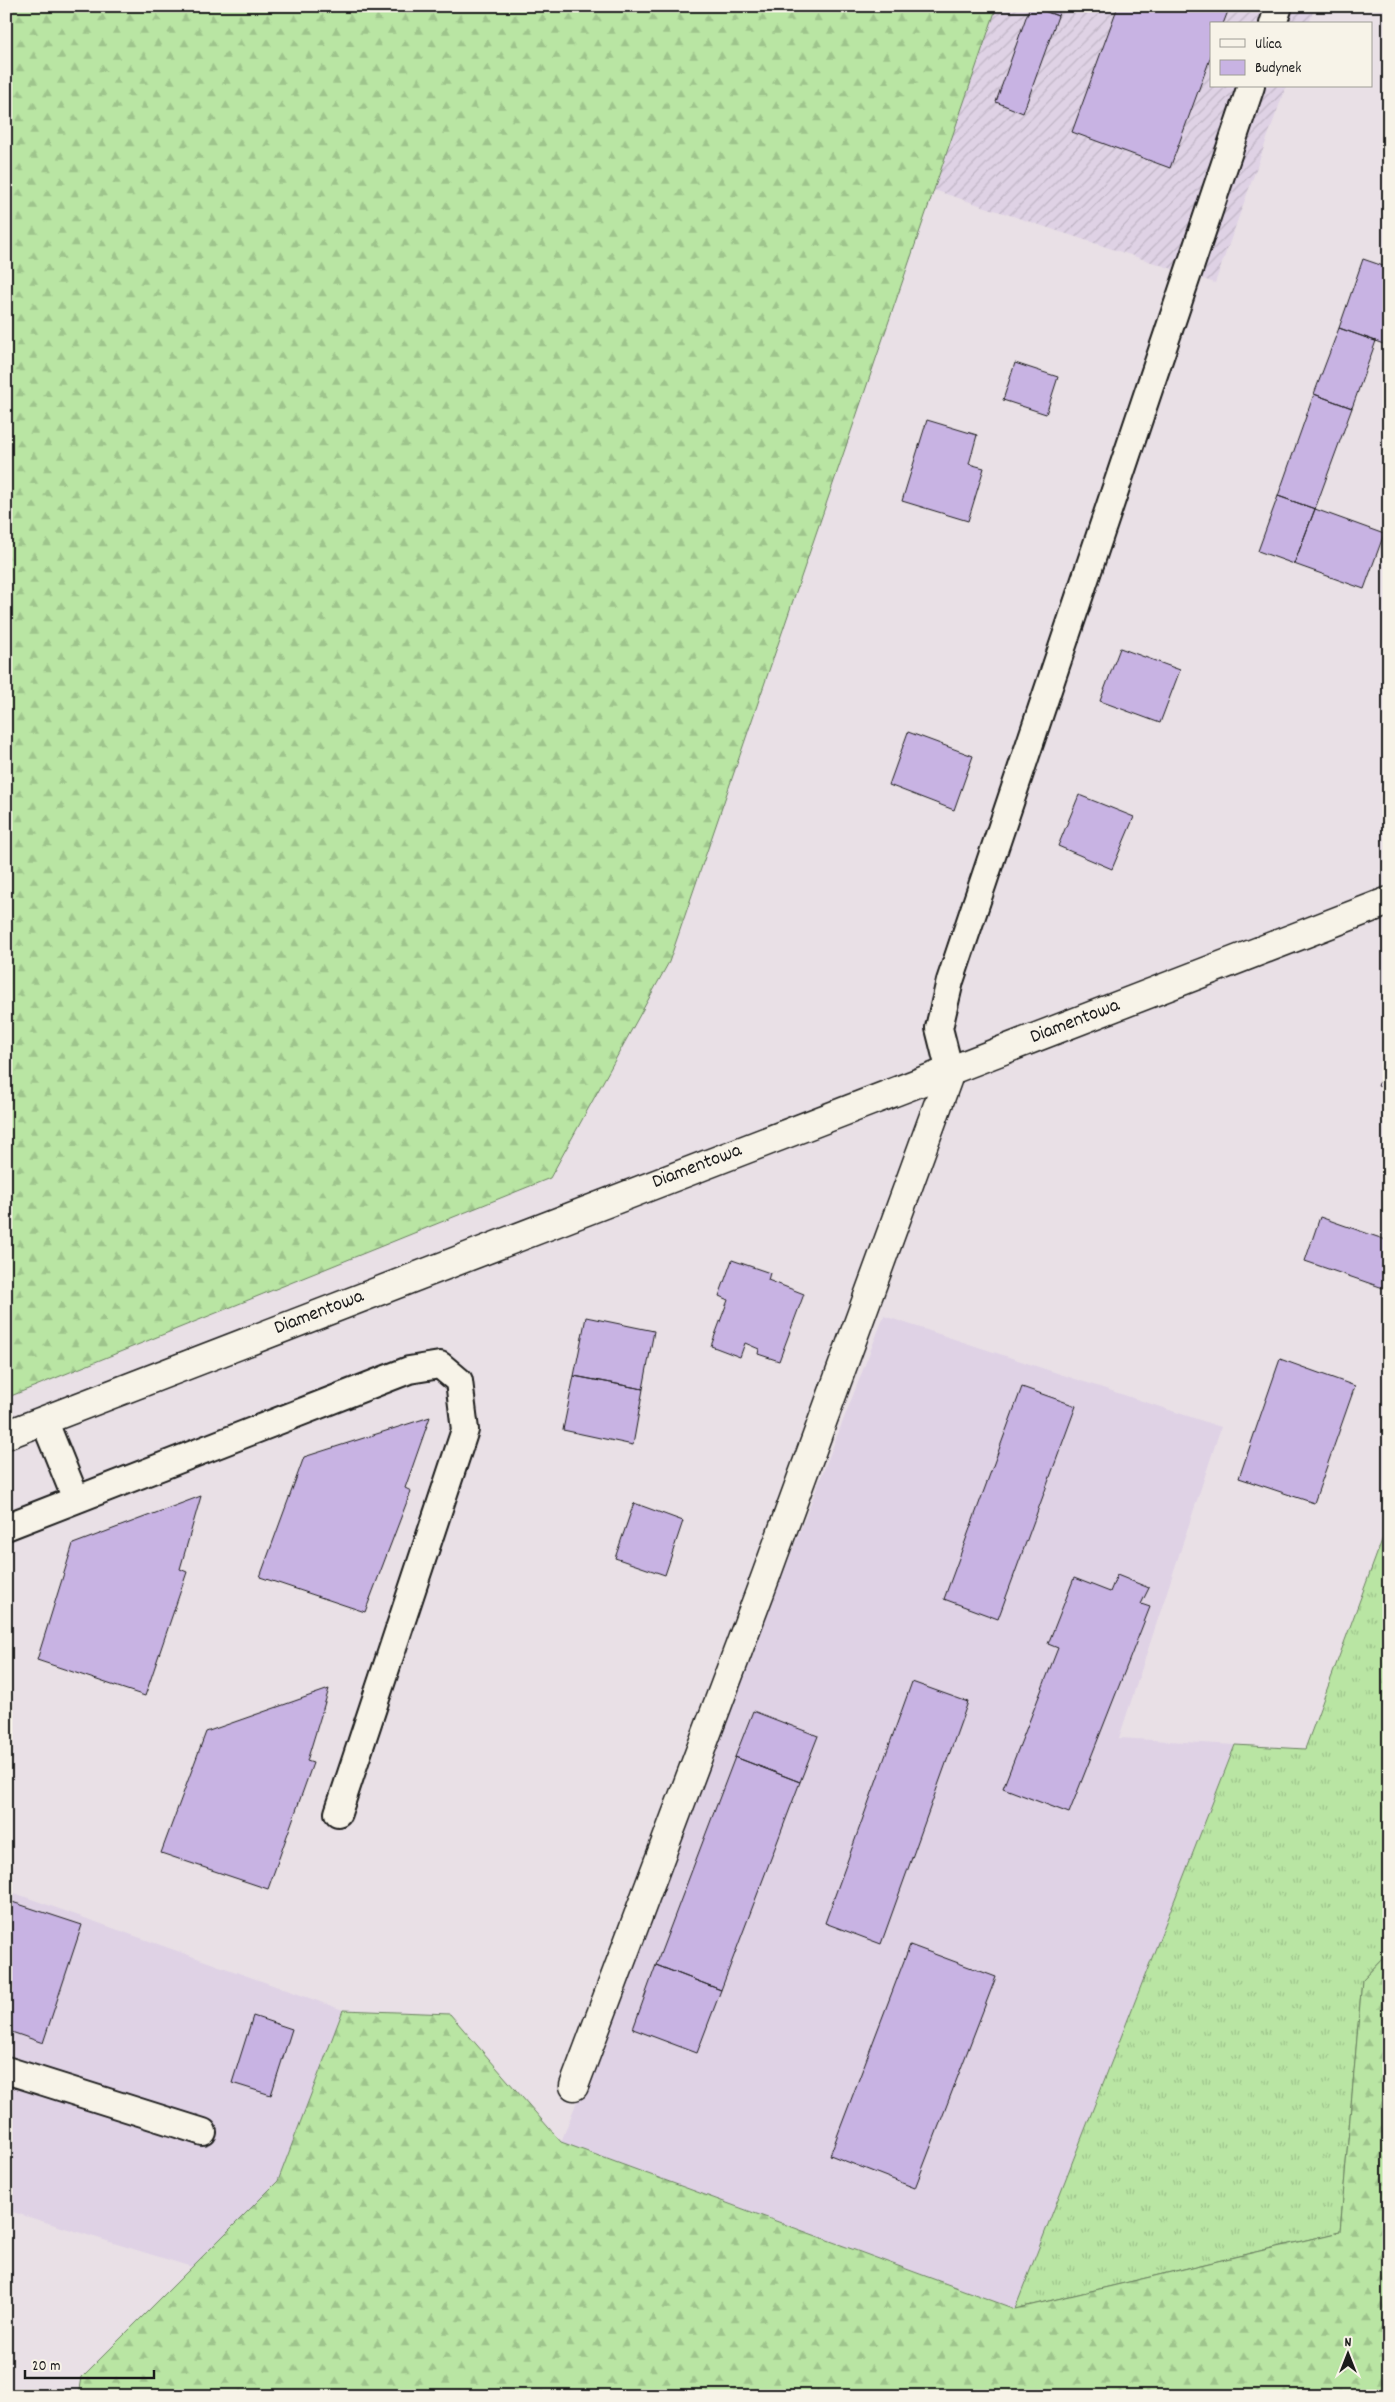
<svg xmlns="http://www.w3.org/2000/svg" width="1395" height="2402" font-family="Dekko,sans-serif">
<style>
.built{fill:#dfd2e5}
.industrial{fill:url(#industrial-furrows)}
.grass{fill:url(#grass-tufts);stroke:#6a8060}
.forest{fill:url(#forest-firs);stroke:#6a8060}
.building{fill:#c8b3e3;stroke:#1c1c1c}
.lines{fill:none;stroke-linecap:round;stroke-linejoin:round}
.lane-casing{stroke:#1c1c1c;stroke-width:30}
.street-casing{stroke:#1c1c1c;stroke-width:31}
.secondary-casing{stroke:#1c1c1c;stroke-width:31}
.path{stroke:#1c1c1c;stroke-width:3;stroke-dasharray:1 4;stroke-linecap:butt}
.lane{stroke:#f7f3e8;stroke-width:26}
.street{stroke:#f7f3e8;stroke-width:28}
.secondary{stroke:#f7f3e8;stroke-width:28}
.labels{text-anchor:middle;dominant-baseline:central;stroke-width:4;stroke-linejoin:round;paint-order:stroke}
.street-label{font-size:20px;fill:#1c1c1c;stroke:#f7f3e8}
</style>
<defs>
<pattern id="industrial-furrows" width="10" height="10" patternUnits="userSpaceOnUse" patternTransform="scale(1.25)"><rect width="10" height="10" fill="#dfd2e5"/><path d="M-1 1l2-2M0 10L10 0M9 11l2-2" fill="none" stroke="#bfb4c4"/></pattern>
<pattern id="grass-tufts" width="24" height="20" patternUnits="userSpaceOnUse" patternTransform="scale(1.25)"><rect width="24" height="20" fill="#b9e5a3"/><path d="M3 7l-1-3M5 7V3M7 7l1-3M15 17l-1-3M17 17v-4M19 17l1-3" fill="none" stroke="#9ec48c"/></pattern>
<pattern id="forest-firs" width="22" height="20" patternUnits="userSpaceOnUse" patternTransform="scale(1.25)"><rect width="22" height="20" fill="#b9e5a3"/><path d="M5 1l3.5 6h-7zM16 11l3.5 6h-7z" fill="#9ec48c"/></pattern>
</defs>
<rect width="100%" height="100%" fill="#e9e0e6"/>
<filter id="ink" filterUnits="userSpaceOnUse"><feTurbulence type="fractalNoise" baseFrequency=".02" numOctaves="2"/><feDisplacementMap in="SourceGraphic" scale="10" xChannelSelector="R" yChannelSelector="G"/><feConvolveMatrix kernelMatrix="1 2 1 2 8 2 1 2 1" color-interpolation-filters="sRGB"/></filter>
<g filter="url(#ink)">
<path class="built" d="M884,1316L1221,1427L1119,1738L1235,1745L1015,2309L561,2142Z
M6,1890L343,2010L278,2181L192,2267L6,2210Z"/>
<path class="industrial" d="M997,6H1315L1309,24H1211V86H1286L1215,283L934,190Z"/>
<path class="grass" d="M1389,1521V1952L1362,1980L1340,2232L1015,2309L1235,1745L1305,1749Z"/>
<path class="forest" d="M6,6H997L669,962L550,1178L6,1398Z
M1389,1952V2396H79L82,2377L278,2181L343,2010L450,2014L561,2142L1015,2309L1340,2232L1362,1980Z"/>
<path class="building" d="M1030,6L1058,16L1023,113L996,102Z
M1032,6H1061L1058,16Z
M1118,6H1230L1223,24H1211V56L1170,168L1072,132Z
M1363,259L1389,268V346L1339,328Z
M1339,328L1376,341L1352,408L1314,394Z
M1015,363L1058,377L1046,414L1003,400Z
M1314,394L1352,408L1315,509L1278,496Z
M927,420L977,435L969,464L984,468L968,521L902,501Z
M1278,496L1315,509L1294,564L1258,551Z
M1315,509L1384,534L1364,589L1294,564Z
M1120,648L1180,670L1160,723L1100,701Z
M908,732L973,756L954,810L889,785Z
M1079,795L1134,817L1112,869L1058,846Z
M1389,1057V1090L1378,1086Z
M1320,1217L1389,1241V1290L1305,1261Z
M732,1260L770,1273L768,1280L804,1294L779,1361L758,1354L759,1349L745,1343L740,1357L711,1346L728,1300L719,1296Z
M586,1317L654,1331L643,1389L574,1376Z
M1280,1359L1355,1386L1314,1503L1239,1478Z
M574,1376L643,1389L633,1445L563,1430Z
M1022,1387L1076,1406L998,1619L944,1599Z
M430,1417L405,1488L411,1491L365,1612L260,1577L304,1457Z
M201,1496L180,1569L187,1572L145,1696L37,1660L73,1544Z
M634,1503L683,1521L665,1575L615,1558Z
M1117,1575L1149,1588L1141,1604L1150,1607L1069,1813L1003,1788L1058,1648L1048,1644L1074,1578L1110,1592Z
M912,1682L968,1702L881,1944L825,1923Z
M329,1689L307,1761L313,1763L268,1889L161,1853L206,1732Z
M753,1711L818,1736L800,1782L735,1757Z
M735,1757L800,1782L721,1990L656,1965Z
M6,1900L82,1925L43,2043L6,2030Z
M910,1945L996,1977L915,2188L830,2155Z
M656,1965L721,1990L697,2053L633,2029Z
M253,2016L292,2029L271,2095L232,2083Z"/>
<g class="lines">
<g class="lane-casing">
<path id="lane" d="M1273,24L1279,6
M950,1072L939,1028L950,981L1251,86
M44,1420L76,1499
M6,1527L409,1370L440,1365L459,1381L465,1430L338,1813
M6,2070L203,2132"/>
</g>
<g class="street-casing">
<path id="street" d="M574,2086L760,1592L950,1072"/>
</g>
<g class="secondary-casing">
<path id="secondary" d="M6,1435L1389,901"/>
</g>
<path class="path" d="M1372,2396L1389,2394"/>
<use href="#lane" class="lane"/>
<use href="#street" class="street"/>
<use href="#secondary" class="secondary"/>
</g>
</g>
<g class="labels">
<g class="street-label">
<text transform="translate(1075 1022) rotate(-21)">Diamentowa</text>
<text transform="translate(697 1167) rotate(-21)">Diamentowa</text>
<text transform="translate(319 1313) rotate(-21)">Diamentowa</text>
</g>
</g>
<rect width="1395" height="2402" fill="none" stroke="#f7f3e8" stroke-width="25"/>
<rect x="12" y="12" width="1370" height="2377" fill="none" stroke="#1c1c1c" stroke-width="2" filter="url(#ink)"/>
<rect x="1210" y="22" width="162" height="65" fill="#f7f3e8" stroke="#9f9d96"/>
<rect x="1220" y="39" width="25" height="8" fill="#f7f3e8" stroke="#9f9d96"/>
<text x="1255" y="48" font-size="15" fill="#1c1c1c">Ulica</text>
<rect x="1220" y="60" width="25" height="15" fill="#c8b3e3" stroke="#9f9d96"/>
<text x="1255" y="72" font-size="15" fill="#1c1c1c">Budynek</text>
<g transform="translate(1348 2354)" stroke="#f7f3e8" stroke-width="4" paint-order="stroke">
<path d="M0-4L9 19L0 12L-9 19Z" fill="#1c1c1c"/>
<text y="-8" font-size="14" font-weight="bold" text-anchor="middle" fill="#1c1c1c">N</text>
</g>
<path d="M25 2370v8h129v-8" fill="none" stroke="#1c1c1c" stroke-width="2.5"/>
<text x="32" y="2370" font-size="15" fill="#1c1c1c" stroke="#f7f3e8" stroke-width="4" paint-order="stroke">20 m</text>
</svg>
